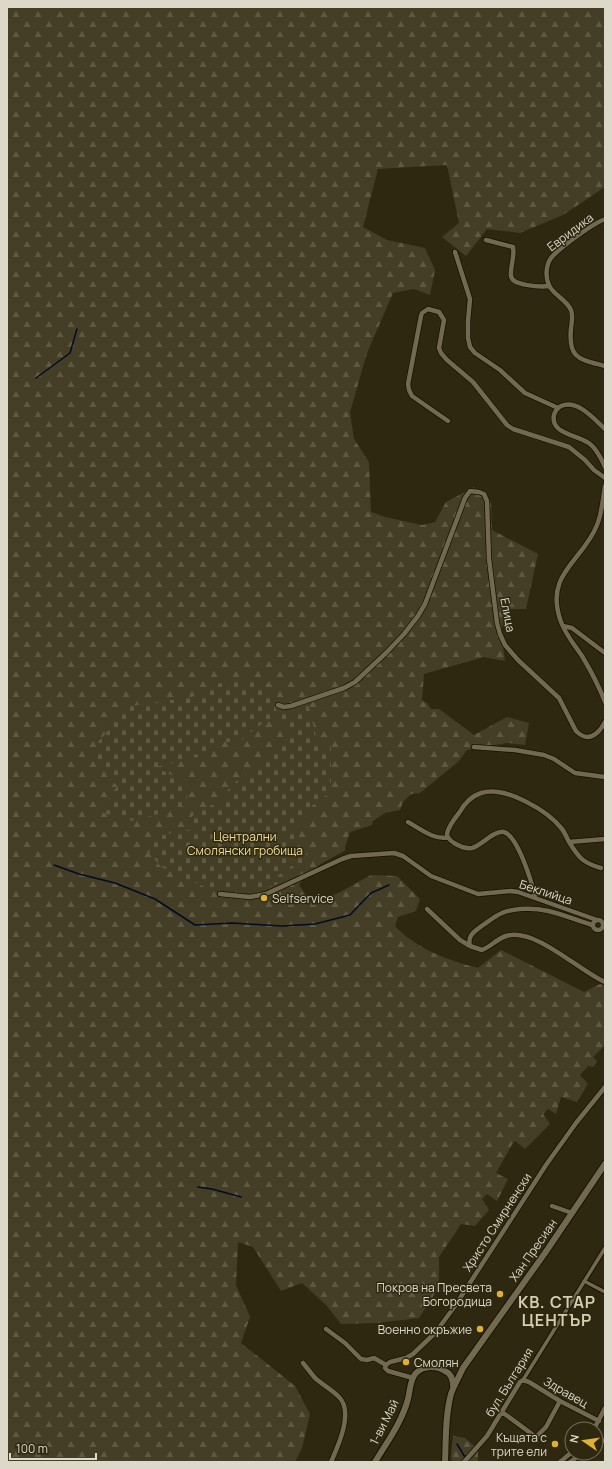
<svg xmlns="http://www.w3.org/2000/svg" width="612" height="1469" font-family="Manrope,sans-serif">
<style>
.forest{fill:url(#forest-firs)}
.cemetery{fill:url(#cemetery-stones)}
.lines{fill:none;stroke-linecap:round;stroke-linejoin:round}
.stream{stroke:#010d25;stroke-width:1.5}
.pedestrian-casing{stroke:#181100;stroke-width:5.5}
.minor-casing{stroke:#181100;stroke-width:6}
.tertiary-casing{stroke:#181100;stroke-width:8}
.pedestrian{stroke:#716950;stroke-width:3.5}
.minor{stroke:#716950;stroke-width:4.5}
.tertiary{stroke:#716950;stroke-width:6}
.poi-dot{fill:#deb133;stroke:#2f2810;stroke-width:1.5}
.labels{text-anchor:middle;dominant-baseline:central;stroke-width:3;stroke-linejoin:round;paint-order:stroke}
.street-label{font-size:12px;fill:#dcd8ca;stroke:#2f2810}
.park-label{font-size:12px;fill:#efdb9a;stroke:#2f2810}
.poi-label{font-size:12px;fill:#dcd8ca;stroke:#2f2810;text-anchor:end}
.district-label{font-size:16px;font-weight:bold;letter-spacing:1px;fill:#d7ceb1;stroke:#2f2810}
</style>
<defs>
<pattern id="forest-firs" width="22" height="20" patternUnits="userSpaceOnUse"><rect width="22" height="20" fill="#453e26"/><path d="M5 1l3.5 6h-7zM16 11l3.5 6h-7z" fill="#5f5944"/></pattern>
<pattern id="cemetery-stones" width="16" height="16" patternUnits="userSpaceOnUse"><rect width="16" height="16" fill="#453e26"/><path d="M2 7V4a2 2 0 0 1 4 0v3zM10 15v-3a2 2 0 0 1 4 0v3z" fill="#5f5944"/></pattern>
</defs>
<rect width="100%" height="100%" fill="#2f2810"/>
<path class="forest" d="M7,7H605V187L563,215L520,233L487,229L466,256L442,237L459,223L447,165L378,169L363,227L387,240L425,248L435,270L430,295L414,289L393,293L367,353L350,412L354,439L369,462L371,512L385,517L422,525L435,522L446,502L474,487L491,502L492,530L538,554L526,609H507L501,633L505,661L484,657L424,674L422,700L427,703L431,709H439L474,735L507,717L529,723L525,745L507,743L467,750L459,761L420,793L411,794L403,802L400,810L385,813L373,821L372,825L350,832L345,847V851C327,860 310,868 299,885L313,905L342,891L371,875L397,876L420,899L416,911L398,917L395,926C415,948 449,961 478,968L501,950L584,992L600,984L605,985V1045L593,1057L597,1061L594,1067L588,1066L580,1075L588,1084L577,1102L561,1097L556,1114L548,1109L543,1114L550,1124L525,1149L515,1141L513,1143L496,1173L508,1179L497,1201L487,1194L482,1199L489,1210L475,1226L461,1224L439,1257V1287L419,1318L377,1323L341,1324L327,1306L302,1283L281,1291L253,1247L238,1242L236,1285L250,1317L241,1343L295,1386L310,1414L302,1448L295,1462H7Z
M453,1436L465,1438L478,1449V1462H452L451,1456Z"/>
<path class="cemetery" d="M264,680L268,686L277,712L292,711L308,704L319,748L331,746V792L313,805L297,829V843L312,859L278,875L281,882L273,886L256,889L207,888L161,867L143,845L156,836L195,829L192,816L211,805L218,806C221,801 224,795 228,790C242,773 265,764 281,749V740L289,734L285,723L266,721L252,731L239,743L218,741L213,750L206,755L155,767L186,782L187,805L167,812L130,821L101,812L117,786L95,761L98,742L112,726L125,707L203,695C214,677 245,681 264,680Z"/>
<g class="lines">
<path class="stream" d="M36,378L70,353L77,329
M54,865L79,874L115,883L155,899L195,925L232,923L282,926L315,924L350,915L371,893L389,885
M198,1187L212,1189L241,1197
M457,1444L468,1462"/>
<g class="pedestrian-casing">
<path id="pedestrian" d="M584,1281L605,1292
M523,1380L605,1248"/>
</g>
<g class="minor-casing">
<path id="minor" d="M605,219C592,224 559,248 551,258C546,265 545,277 549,285C553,295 566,299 571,310C573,315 572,322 571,328C568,359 579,359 605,366
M486,240L513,247C515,257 510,266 511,276C512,286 541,287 549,286
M455,252L470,299L468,321V338L470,347L475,353L500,370L525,393L558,408
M448,421L412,396L409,390L408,384L421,316L422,313L428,309L439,312L444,320L439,348L441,353L447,360L473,382L507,425L513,429L569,447L585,460L594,470L605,478
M605,429C594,419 578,399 561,406C558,408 555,411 554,415C550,433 576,435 587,442C595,446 601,458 605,467
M605,486C603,498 602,513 597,525C583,561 545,573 560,619C564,633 574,644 582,656C591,671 599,686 605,702
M563,626L572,628L605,653
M278,705L284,707L291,706L344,688L355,682L386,653L404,634L418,616L425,604L465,498L470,491L479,492L484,494L487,501L489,559L497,623L500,634L505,645L518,660L559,698L576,731C588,743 598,735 605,722
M474,747L515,750L544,755L554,759L575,773L605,777
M408,822C419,828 435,841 448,837
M569,842C579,858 583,863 601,868
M220,894L250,897L266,894L342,859L351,856L394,853L403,856L431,876L478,894L511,891L518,892L597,920
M535,897C532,883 518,836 504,832C494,830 481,846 472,848C466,849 459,846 454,843C451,841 447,838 447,834C448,827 455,818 459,813C464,804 472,796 481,793C505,785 548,811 562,829C565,833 567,838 569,842L605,839
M427,909L460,940L470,946
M593 925a5 5 0 1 1 10 0a5 5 0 1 1-10 0Z
M592,925C565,917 550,907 520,909C514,910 508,910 502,913C495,916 489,921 483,925C475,931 467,935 470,946L482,950C490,947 497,939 506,936C535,927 579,971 605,982
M552,1206L572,1213
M326,1329L345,1343L361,1359L367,1360L374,1358L386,1365
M303,1363C307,1368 311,1373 315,1378C323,1385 332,1390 339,1397C354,1412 338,1446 331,1462
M413,1378L388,1371L385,1368L386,1365L390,1362L406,1358L413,1354L435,1333L455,1306L546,1165L576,1123L605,1087
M502,1412L536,1437L546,1427L560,1401
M594,1429L605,1408
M596,1444L605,1440
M464,1462L487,1436L520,1382L523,1380L529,1382L560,1401L599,1421
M560,1462L572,1452
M570,1462L583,1453"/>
</g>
<g class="tertiary-casing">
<path id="tertiary" d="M375,1462C387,1442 402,1422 408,1399C410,1391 410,1379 416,1373C424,1365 437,1366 445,1371C452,1374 453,1380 453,1386
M445,1462C446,1440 445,1416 451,1394C454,1385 459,1377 463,1368L545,1253L605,1164"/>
</g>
<use href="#pedestrian" class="pedestrian"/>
<use href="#minor" class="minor"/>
<use href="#tertiary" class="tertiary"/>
</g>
<g class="poi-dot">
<circle cx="264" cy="898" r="4"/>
<circle cx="500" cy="1294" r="4"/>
<circle cx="480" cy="1329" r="4"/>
<circle cx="406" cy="1362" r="4"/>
<circle cx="555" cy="1444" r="4"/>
</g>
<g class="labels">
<g class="street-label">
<text transform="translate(570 232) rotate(-37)">Евридика</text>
<text transform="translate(508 615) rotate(79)">Елица</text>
<text transform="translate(546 892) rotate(18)">Беклийца</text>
<text transform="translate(497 1222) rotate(-57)">Христо Смирненски</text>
<text transform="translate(533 1250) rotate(-55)">Хан Пресиан</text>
<text transform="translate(509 1382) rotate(-58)">бул. България</text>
<text transform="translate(566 1392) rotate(30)">Здравец</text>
<text transform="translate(384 1422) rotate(-63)">1-ви Май</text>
</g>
<g class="park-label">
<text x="245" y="836">Централни<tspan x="245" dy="14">Смолянски гробища</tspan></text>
</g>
<g class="poi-label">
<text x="272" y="898" text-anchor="start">Selfservice</text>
<text x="492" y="1287">Покров на Пресвета<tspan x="492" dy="14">Богородица</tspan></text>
<text x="472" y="1329">Военно окръжие</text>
<text x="414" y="1362" text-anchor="start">Смолян</text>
<text x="547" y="1437">Къщата с<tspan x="547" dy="14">трите ели</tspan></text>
</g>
<g class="district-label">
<text x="557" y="1302">КВ. СТАР<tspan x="557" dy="18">ЦЕНТЪР</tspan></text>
</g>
</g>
<rect width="612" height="1469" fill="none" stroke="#dcd8ca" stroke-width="16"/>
<g transform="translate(584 1441) rotate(283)"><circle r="19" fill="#2f2810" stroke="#746e5a"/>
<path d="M0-3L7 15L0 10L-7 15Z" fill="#deb133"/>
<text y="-6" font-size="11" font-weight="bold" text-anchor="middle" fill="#dcd8ca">N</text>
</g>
<path d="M10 1453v6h86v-6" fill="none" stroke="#dcd8ca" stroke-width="2"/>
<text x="16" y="1453" font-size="12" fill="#dcd8ca" stroke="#2f2810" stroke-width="3" paint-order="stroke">100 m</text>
</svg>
